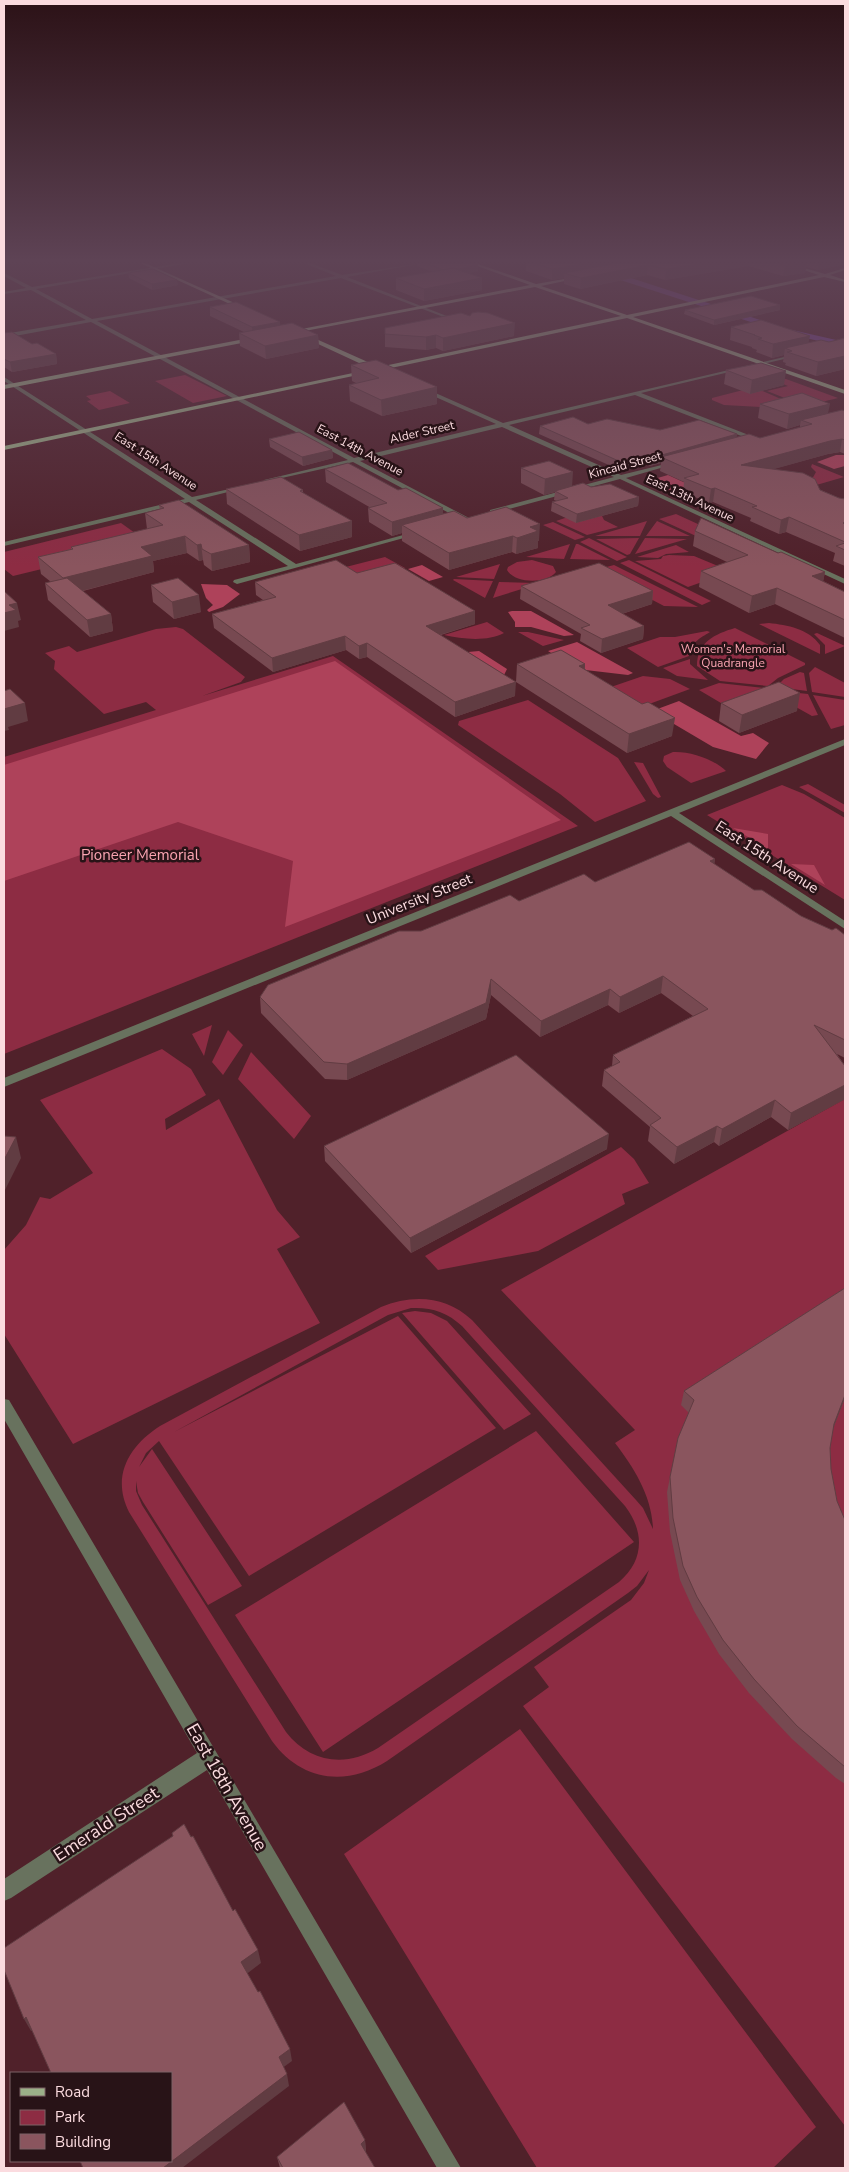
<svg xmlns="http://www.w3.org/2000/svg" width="849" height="2172" viewBox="0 0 849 2172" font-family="'Nunito Sans',sans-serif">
<rect width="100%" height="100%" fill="#50212a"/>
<!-- green -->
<path fill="#8d2c43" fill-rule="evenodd" d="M185 375 227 396 193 403 155 381Z
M786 379 838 398C803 407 800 404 767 391L788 386 778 382V380Z
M747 389 760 390 781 399 761 407 724 405 712 400V398Z
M110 391 130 403 99 410 87 401 91 400 86 396Z
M812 464 844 477 813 486 811 481 816 472 811 467Z
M676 514 711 530 696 536 659 519Z
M571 516H602L604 520 618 527 587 535 556 521Z
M647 521 640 536H595Z
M657 521 690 536H646Z
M553 522 585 537 575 540 543 525Z
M121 523 149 543 13 576 4 569V552Z
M589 538 627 557 617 561 580 542Z
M639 538 630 554 627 555 596 539Z
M645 538 685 539H687L635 554Z
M570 544 564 559 526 557Z
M576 544H578L610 560 570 559Z
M676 545 689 552 666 554 658 558 637 557Z
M669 555 694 556 718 566 705 581 688 587 635 561 661 559 663 556Z
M385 557 405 568 359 581 334 570Z
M532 560 553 566 556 572C547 584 515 584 507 570L508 567 517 562Z
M629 560 711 601 702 605 620 563Z
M500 564 494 579 456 577Z
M614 565 698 607 664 606 595 570Z
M453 580 454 579 493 581 485 598Z
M499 582 535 583 538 584 493 598Z
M487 622 504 633C487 642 462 639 444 635Z
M769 623C787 625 809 629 820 645V654L759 624Z
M176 627 183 629 245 677 241 682 202 696 333 656 578 826 4 1054V757L156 710 146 702 104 714 56 671 54 669 55 661 45 653 69 646 77 652 156 629Z
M735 628 805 663V665L778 678 768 686 720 681 697 666C697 642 715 634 735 628Z
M707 631 710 632C700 638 689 644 689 656L658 667 627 648 660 637H675Z
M518 632H528L564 640 543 646Z
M817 633 845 646 825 654V645L814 634Z
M690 659V664L708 680 677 676 663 668Z
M815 667 845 683V697L812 692 809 673Z
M800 672 804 673 807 691 776 687 784 679Z
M643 676 670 679 690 689 641 707 608 688Z
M719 683 772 689 726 706 699 690Z
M780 691 808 694 818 715 812 716 778 697Z
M813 695 845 700V725L831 729Z
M528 700 618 758 646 801 595 822 560 794 458 725 459 721Z
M673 752C689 751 714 759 726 771L691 783 667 767 663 761 664 756Z
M634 762 643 763 661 797 658 798 653 794Z
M808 784 845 805V813L799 787Z
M782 785 804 794 845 818V900L707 815Z
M212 1025 204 1056 192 1034Z
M228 1030 243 1045 223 1075 212 1062Z
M162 1049 191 1069 206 1095 165 1119 166 1130 219 1099 277 1210 300 1237 277 1249 320 1323 73 1444 4 1334V1250L26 1225 40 1197 50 1199 93 1173 40 1100Z
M251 1052 311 1116 294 1139 238 1079Z
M845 1099V2126L523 1706 549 1687 534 1667 631 1600 644 1583 649 1570 637 1586 628 1593 387 1761C346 1787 301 1781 272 1741L129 1512C111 1476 129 1446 160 1426L381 1307C413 1294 446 1296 472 1320L636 1500 643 1508 653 1529C652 1496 634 1468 615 1443L635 1430 501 1290ZM411 1308C431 1307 447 1312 462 1326L625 1506C645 1532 644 1561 619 1582L378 1748C345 1768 309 1762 286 1732L142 1505 136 1491V1481L138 1493 143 1502 208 1605 242 1586 152 1449 139 1467 146 1453 159 1441 249 1576 496 1428 398 1316 174 1432 388 1315Z
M621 1147 634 1159 649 1183 622 1194 625 1204 538 1251 438 1270 425 1256Z
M415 1311 431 1313 447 1321 531 1414 504 1430 402 1313Z
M536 1431 634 1542 323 1752 235 1615Z
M520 1729 816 2127 773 2168H537L344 1854Z"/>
<!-- forest -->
<path fill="#ae425a" d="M836 455H845V466L834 469 817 462Z
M668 475 692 486 671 492 647 481Z
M422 565 443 577 429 581 408 569Z
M201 584 227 585 240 594 223 607 209 612 207 610 213 605 206 598Z
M512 611H531L574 635 564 636 531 627H515V622L508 612Z
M577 642 633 673 628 675 577 669 548 651Z
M479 651 507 669 504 675 468 652Z
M335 661 561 820 285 927 293 861 178 822 4 881V765Z
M679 701 741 736 753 733 769 743 756 759 713 747 652 711Z
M733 828 768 834V849Z
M791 864 814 865 825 885Z"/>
<!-- water -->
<path fill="#77439a" d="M611 277H628L788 329 845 342 827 343 785 333Z"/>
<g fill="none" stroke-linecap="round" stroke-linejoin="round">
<!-- minor -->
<path fill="#68725e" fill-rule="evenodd" d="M180 263H190L36 289 92 319 336 276 304 263H310L342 275 423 263 347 277 462 322V324L341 278 97 321 354 458 496 424 420 390 422 387 503 423 801 353V355L641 393 759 439 760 440 757 442 635 395 509 425 621 475 678 461V463L626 478 845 579V584L620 479 490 514V510L614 477 502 427 360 461 469 518V522H466L353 462 264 482V480L348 460 91 322 4 338V334L86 320 31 290 4 294V292L26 288 4 276V273L32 287Z
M4 377 192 497 244 486V488L196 500 296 564 418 531 422 533 237 584 233 582 234 580 288 566 189 502 4 546V542L185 499 4 381Z
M845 739V745L679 813 845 921V929L671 816 4 1087V1078Z
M4 1399 9 1400 461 2168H437L207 1770 11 1898 4 1901V1879L197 1753 4 1419Z"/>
<!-- major -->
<path fill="#9bb088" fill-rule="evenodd" d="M140 263H145L248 309 243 310Z
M469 263H475L536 284 581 276 579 278 541 286 627 315 819 275 781 263H787L825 274 845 268V270L830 275 845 280V282L824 277 633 317 845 390V394L627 318 4 450V446L372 369 303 337 305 334 379 367 621 316 535 287 289 334 286 332 530 285Z
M255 337 257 340 4 389V385Z"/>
</g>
<!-- wall -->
<path fill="#774951" d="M417 263H471L478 265V271L469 273 482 290 424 301 396 290V278L433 272 417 266Z
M526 263H845V264L818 270 806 267 805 273 783 276 748 266 665 280 647 275 580 289 564 284V278L552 280 526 271Z
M128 273 178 285 152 290 129 278Z
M210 307 280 322V326L318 335 319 348 266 359 240 346 239 333 244 332 210 316Z
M685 310H780L714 325 684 314Z
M731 327 808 343 829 342 845 338V369L816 376 785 365 786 363 783 362 784 355 772 358 756 352 757 350 752 348V347L730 340Z
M385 328 514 336 443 351 436 348 426 350 385 347Z
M4 333 56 354 57 364 12 372 4 367Z
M351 365 437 387V404L382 416 350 401 349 385 356 383 352 381Z
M726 370 784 385 750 394 724 384Z
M760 404 828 413 845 411V454L840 452 828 454 773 469 839 498 845 499V566L833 561 835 553 786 532 779 534 750 521 751 518 713 502 709 503 683 492 684 482 660 471 661 463 650 466 645 464 620 470 539 434 540 426 588 424 660 430 737 434 736 438H760L800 428V425L787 429 758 418Z
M269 439 332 450 333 458 303 466 270 447Z
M521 468 572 486 591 487 639 497 638 506 576 523 551 511 552 502 557 501 554 500 555 492 544 495 521 483Z
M325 469 398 490 443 508V514L467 518 539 541H538V548L516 554 512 552 449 570 402 541V533L392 536 369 522 368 508H371L326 482Z
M226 489 303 490V493L352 521V537L300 551 227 504Z
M159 505 249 545 250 562 212 571 204 565 203 560 199 561 187 553 153 561 154 572 83 591 111 614 113 631 90 637 48 600 45 583 51 582 41 574 38 557 71 549V547L147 529 145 513 160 510Z
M695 531 778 553 825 572 823 581 845 592V638L775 604 749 613 699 587 701 571 727 562 693 546Z
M357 573 475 611V624L441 635 515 696 455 717 367 657 359 659 346 650 273 672 214 628 212 614 263 600 256 595 255 582Z
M151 585 201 612 174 619 153 602Z
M521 586 653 591 652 604 622 614 644 626 643 639 601 653 580 641 581 634 520 599Z
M517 664H585V669L672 736 627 753 516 682Z
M721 703 797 711 739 733 719 721Z
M715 859 714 864 754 890 801 916 832 930 845 935V1058L837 1054 845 1066V1099L788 1130 771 1117 719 1146 714 1142 674 1164 648 1141 650 1127 602 1086 604 1070 612 1066 613 1055 693 1016 661 993 619 1013 608 1005 540 1037 491 995 486 1019 347 1080 325 1079 261 1013 260 997 421 931 519 901 595 882Z
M324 1146 607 1149 411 1253 325 1161Z
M845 1288V1398L833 1429 830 1448 831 1469 837 1501 845 1520V1784L836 1778 792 1739 749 1693 719 1654 694 1611 680 1580 670 1532 667 1492 678 1438 689 1413 681 1405 684 1391Z
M365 2140 366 2153 375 2168H280L277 2157Z"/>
<!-- shaded-wall -->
<path fill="#613c42" d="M590 263H650L564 273V278L552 280V269Z
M705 263H749L748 266 665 280 666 269Z
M803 263H807L805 273 783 276 785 265Z
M819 263H845V264L818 270Z
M478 265V271L448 277V271Z
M648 265 647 275 580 289 581 278Z
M482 278V290L424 301V289Z
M177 280 178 285 152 290V284Z
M780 305V310L714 325V320Z
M280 322 281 331 253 336 252 327Z
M515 323 514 336 443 351V338Z
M318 335 319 348 266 359 265 346Z
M436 335V348L426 350V337Z
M810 336 807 349 792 351 785 348 784 355 772 358 773 344Z
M56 354 57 364 12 372 10 362Z
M845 356V369L816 376 818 362Z
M786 371 784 385 750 394 752 380Z
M437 387V404L382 416 381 400Z
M830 404 827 418 801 420 800 425 787 429 789 414Z
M737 434 736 443 661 457V463L650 466 651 458Z
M842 439 840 452 828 454 739 479 741 465 830 441Z
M332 450 333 458 303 466 302 457Z
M645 455V464L620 470 621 462Z
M573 472 572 487 544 495 545 479Z
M715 488 713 502 709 503 711 489Z
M639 497 638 506 576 523 577 514Z
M443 508V522L402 525V533L392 536V522Z
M789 517 786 532 779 534 781 520Z
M352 521V537L300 551 299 535Z
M540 524 539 541H538V548L516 554 517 538 530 527Z
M185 536 187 553 153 561 154 572 66 595 63 578 141 547Z
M513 536 512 552 449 570V553Z
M201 544 203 560 199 561 197 545Z
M249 545 250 562 212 571 211 554Z
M825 572 822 588 812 576Z
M777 588 775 604 749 613 752 596Z
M653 591 652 604 606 619 608 605Z
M199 595 201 612 174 619 172 602Z
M17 603 21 620 18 621 19 627 4 631V613L9 605Z
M475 611V624L426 639V626Z
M111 614 113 631 90 637 87 620Z
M644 626 643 639 601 653 602 639Z
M345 636 346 650 273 672 272 658Z
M367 643V657L359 659V646Z
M585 664 584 682 579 666Z
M516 682 515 696 455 717V702Z
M800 693 797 711 739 733 742 715Z
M25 703 28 721 8 727 9 730 4 731V709Z
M675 718 672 736 627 753 629 734Z
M715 859 713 875 710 861Z
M663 976 661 993 619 1013 620 997Z
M491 979V995L486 1019 347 1080V1064Z
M610 989 608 1005 540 1037 541 1021Z
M845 1085V1099L788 1130 791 1113Z
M775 1100 771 1117 719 1146 722 1129Z
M717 1126 714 1142 674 1164 677 1147Z
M609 1134 607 1149 411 1253 410 1238Z
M16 1137 21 1158 4 1192V1160Z
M845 1395V1398L829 1439 834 1424Z
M258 1950 261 1963 244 1976 241 1962Z
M26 2017 33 2030 31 2031 24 2019Z
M290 2049 292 2061 281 2069 279 2057Z
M287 2074 289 2086 182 2168H163Z
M365 2140 366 2153 362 2156 361 2144Z"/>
<!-- building -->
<path fill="#8a555e" stroke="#613c42" d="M425 263H471L478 265 458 269 453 268 444 270Z
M533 263H590L552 269Z
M617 263H705L666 269 648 265 581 278 564 273Z
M776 263H803L785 265Z
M453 268 482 278 424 289 396 278Z
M153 269 177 280 152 284 128 273Z
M751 296 780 305 714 320 685 310Z
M236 302 280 322 252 327 210 307Z
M478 312 488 313 515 323 443 338 436 335 426 337 385 334V328L461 313 470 316 472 313Z
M761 320 810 336 773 344 758 339 762 338 754 335H755L731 327Z
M292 323 318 335 265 346 239 333Z
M12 332 32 344 37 343 56 354 10 362 4 359V333Z
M845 338V356L818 362 787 352 792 351 785 348 821 340 829 342Z
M376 360 437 387 381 400 349 385 379 378 351 365Z
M761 363 786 371 752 380 726 370Z
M802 393 830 404 789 414 760 404Z
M842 410 845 411V440L842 439 830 441 741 465 803 473 815 479 820 490 839 498 845 499V522L843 523 845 524V542L789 517 781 520 752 507 757 506 715 488 711 489 684 478 699 474 661 457 749 434 760 438 812 424 801 420Z
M573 417 588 424 607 419 660 430 699 420 737 434 651 458 645 455 621 462 540 426Z
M299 432 332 450 302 457 269 439Z
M549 461 573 472 545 479 521 468Z
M348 463 398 490 406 488 443 508 392 522 368 508 387 503 325 469Z
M281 477 303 490 300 491 352 521 299 535 226 489Z
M583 483 591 487 610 484 639 497 577 514 552 502 568 498 555 491Z
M179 500 249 545 211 554 202 549 201 544 197 545 185 536 141 547 152 556 63 578 38 557 73 549 71 547 163 525 145 513 164 508 159 505Z
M506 507 540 524 530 527 538 531 517 538 513 536 449 553 402 525 454 511 467 518Z
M701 518 778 553 781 552 825 572 812 576 845 592V620L777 588 752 596 701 571 748 555 695 531Z
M845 543V550L836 546Z
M336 560 357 573 395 563 475 611 426 626 516 682 455 702 367 643 359 646 345 636 272 658 212 614 276 597 255 582Z
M599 563 653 591 608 605 644 626 602 639 581 628 590 625 521 586Z
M67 578 111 614 87 620 45 583Z
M178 578 199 595 172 602 151 585Z
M4 591 17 603 9 605 16 610 4 613Z
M561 650 585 664 579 666 642 704 648 702 675 718 629 734 517 664Z
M779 682 800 693 742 715 721 703Z
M10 689 25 703 4 709V691Z
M689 842 715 859 710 861 754 890H762L801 916 832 930 836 928 845 935V1040L814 1025 845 1066V1085L791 1113 775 1100 722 1129 717 1126 677 1147 650 1125 661 1118 604 1070 620 1062 613 1055 708 1009 663 976 620 997 610 989 541 1021 491 979 486 1003 347 1064 324 1062 260 997 268 985 399 931H421L510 895 519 901 584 874 595 882Z
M516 1055 609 1134 410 1238 324 1146Z
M4 1136 16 1137 4 1160Z
M845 1288V1395L834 1424 830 1448 831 1469 837 1501 845 1520V1767L797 1726 754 1679 723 1640 697 1597 683 1566 673 1518 670 1477 678 1438 694 1400 684 1391Z
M184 1824 191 1837 193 1836 233 1911 235 1909 258 1950 241 1962 258 1992 260 1991 290 2049 279 2057 287 2074 163 2168H83L80 2161H171V2073H51L26 2017 24 2019 4 1970V1948L173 1836 172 1833Z
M344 2102 365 2140 361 2144 375 2168H283L277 2157Z"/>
<!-- sky -->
<linearGradient id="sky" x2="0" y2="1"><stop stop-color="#2c1217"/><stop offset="0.46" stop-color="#5e4355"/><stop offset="1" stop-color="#5e4355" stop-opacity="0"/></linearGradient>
<rect width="849" height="567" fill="url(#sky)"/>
<g text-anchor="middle" stroke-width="5" stroke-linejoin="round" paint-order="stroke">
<!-- far-street labels -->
<g font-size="12" fill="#fbdbdf" stroke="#281317">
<text transform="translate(422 432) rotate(-13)" y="4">Alder Street</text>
<text transform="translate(360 450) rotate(28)" y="4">East 14th Avenue</text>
<text transform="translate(156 461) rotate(33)" y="4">East 15th Avenue</text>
<text transform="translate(625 465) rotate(-15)" y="4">Kincaid Street</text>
<text transform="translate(690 498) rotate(25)" y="4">East 13th Avenue</text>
</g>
<!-- far-park labels -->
<g font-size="12" fill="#faa4b1" stroke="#281317">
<text x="733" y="653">Women's Memorial<tspan x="733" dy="14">Quadrangle</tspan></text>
</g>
<!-- park labels -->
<g font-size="15" fill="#faa4b1" stroke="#281317">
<text x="140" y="860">Pioneer Memorial</text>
</g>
<!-- street labels -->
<g font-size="15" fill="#fbdbdf" stroke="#281317">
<text transform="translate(767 857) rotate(33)" y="5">East 15th Avenue</text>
<text transform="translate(419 899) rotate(-22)" y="5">University Street</text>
</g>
<!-- near-street labels -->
<g font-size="18" fill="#fbdbdf" stroke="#281317">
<text transform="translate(227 1787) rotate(60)" y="6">East 18th Avenue</text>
<text transform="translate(106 1824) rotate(-33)" y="6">Emerald Street</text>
</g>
</g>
<!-- border -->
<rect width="849" height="2172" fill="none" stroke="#fbdbdf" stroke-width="10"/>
<!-- legend -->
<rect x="10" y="2072" width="162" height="90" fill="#281317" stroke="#7c6367"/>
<rect x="20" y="2088" width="25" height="8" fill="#9bb088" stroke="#7c6367"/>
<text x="55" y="2097" font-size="15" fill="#fbdbdf">Road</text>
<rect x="20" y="2110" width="25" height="15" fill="#8d2c43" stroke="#7c6367"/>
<text x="55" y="2122" font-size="15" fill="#fbdbdf">Park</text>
<rect x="20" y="2134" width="25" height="15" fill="#8a555e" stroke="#7c6367"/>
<text x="55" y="2147" font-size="15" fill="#fbdbdf">Building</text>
</svg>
